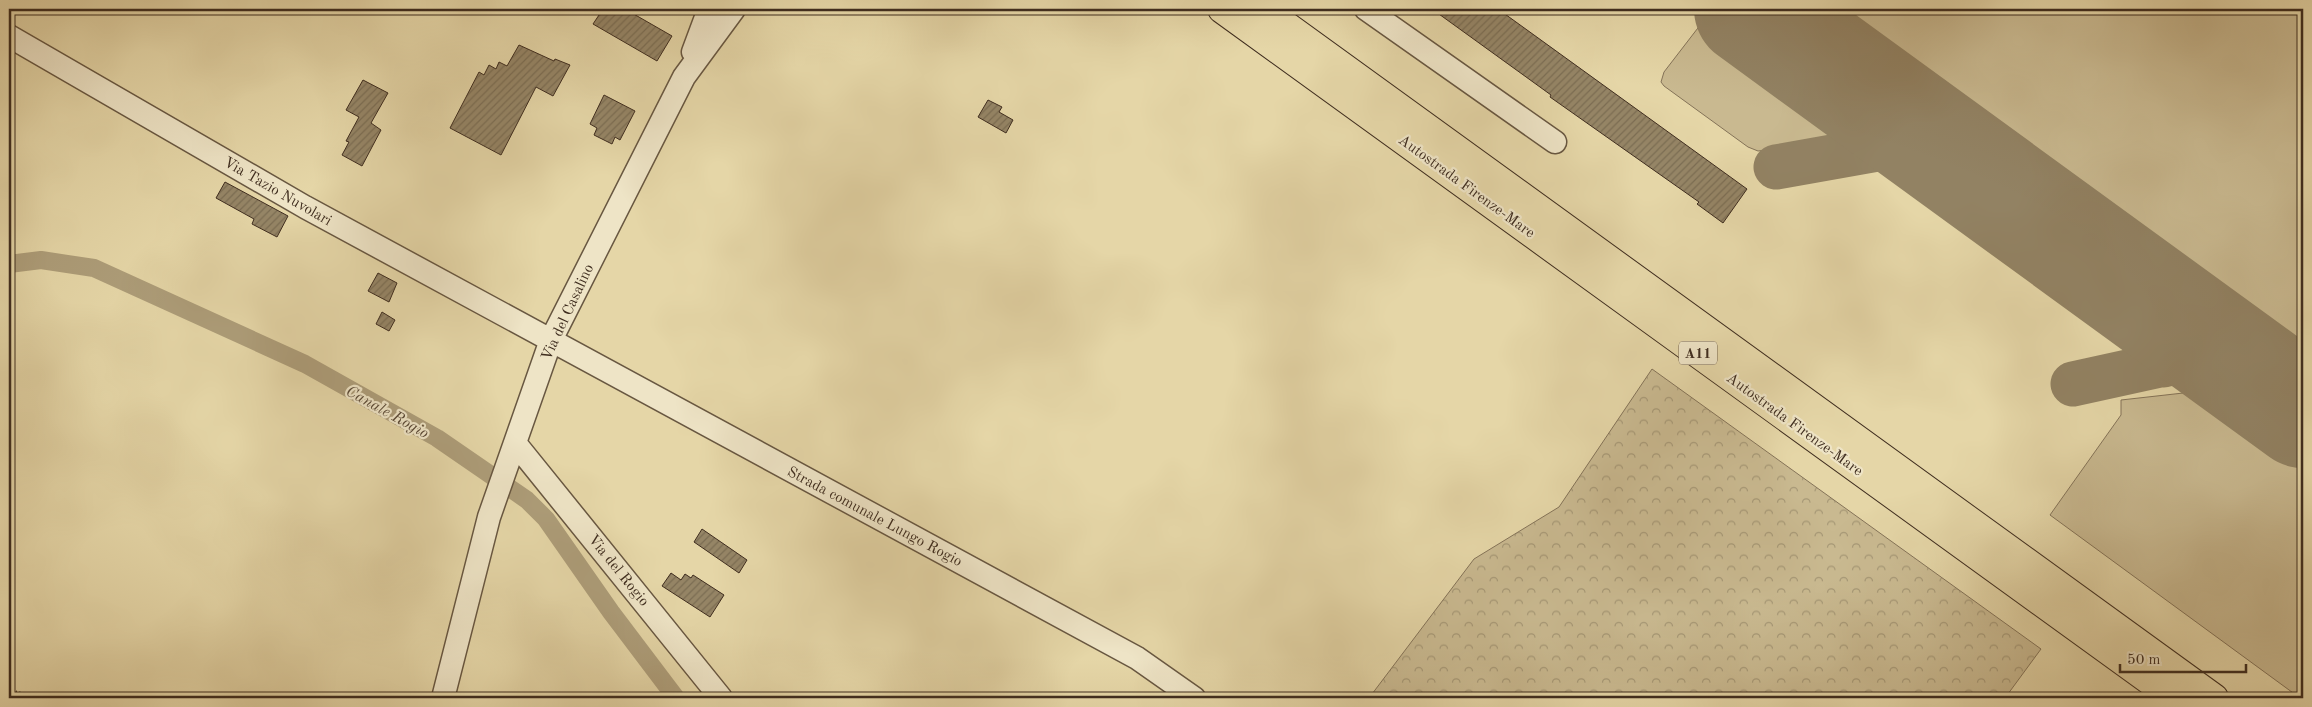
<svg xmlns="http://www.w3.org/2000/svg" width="2312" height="707" viewBox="0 0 2312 707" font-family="'Old Standard TT',serif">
<defs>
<pattern id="forest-crowns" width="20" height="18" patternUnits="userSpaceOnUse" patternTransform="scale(1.25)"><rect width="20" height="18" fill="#c9b990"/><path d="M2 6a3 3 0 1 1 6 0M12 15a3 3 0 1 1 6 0" fill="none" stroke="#a59775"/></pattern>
<pattern id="building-hatch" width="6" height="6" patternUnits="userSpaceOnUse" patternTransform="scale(1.25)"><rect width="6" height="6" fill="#958566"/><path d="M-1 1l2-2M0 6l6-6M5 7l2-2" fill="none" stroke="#7b6d53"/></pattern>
</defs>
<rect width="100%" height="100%" fill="#e5d6a7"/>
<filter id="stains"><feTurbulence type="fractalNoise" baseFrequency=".004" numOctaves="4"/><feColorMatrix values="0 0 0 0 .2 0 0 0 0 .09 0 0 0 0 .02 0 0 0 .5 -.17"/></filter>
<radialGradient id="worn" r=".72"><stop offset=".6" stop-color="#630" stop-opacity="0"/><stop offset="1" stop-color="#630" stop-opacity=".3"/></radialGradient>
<!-- green -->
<path fill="#c9b990" stroke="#847358" d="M1803 9H2303V371Z
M1711 11 1863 120 1869 129V134L1864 138 1854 140 1758 151 1748 147 1664 86 1661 82 1664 72Z
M2210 390 2303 457V698H2300L2050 515 2121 415V400Z"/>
<!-- forest -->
<path fill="url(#forest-crowns)" stroke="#847358" d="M1652 369 2041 649 2005 698H1369L1474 559 1559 507Z"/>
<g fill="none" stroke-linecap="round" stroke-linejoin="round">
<!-- canal -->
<path stroke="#ad9d79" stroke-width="18" d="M9 264 41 260 94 268 305 364 437 438 527 500 546 519 611 612 676 698"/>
<!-- taxiway -->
<path stroke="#928263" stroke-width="45" d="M1868 150C1887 131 1884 120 1873 97
M1776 167 1911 143 1945 150
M2164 365C2183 347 2187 343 2176 318
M2073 384 2187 359 2205 357 2238 363"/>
<!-- runway -->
<path stroke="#928263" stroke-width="114" d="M1751 9 2303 411"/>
</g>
<!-- building -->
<path fill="url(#building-hatch)" stroke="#3f2d1f" d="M603 9H625L672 36 657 61 593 24Z
M1432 9H1498L1747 189 1723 223 1697 204 1699 202 1550 97 1551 95Z
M519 45 554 61 555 59 570 65 553 96 536 87 501 155 450 128 479 72 484 75 489 65 496 69 499 62 507 66Z
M363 80 388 93 371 123 381 130 362 166 342 155 349 142 346 141 359 117 346 110Z
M604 95 635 111 620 140 615 137 612 144 594 135 597 128 590 124Z
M988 100 1002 107 999 112 1013 120 1006 133 978 117Z
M225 182 288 216 277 237 252 224 254 219 216 198Z
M378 273 397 283 389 302 368 291Z
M382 312 395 320 389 331 376 324Z
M702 529 747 560 739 573 694 542Z
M671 573 681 580 685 574 691 578 693 575 724 595 710 617 662 586Z"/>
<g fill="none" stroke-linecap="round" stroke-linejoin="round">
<defs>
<path id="minor" d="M1366 9 1555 142
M9 36 305 207 1137 658 1194 698
M693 52 709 9
M515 443 721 698
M443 698 489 517 551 340 684 77 734 9"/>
<path id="highway" d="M1222 9 2174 698
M1263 9 2214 698"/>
</defs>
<!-- minor casing -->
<use href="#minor" stroke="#685741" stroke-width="25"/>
<!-- highway casing -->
<use href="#highway" stroke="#3f2d1f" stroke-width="30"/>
<!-- path -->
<path stroke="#3f2d1f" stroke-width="3" stroke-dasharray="1 2.5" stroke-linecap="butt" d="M9 690 38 698"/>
<!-- minor -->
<use href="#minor" stroke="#eee4c6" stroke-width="22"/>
<!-- highway -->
<use href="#highway" stroke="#e5d6a7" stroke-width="28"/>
</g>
<g text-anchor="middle" stroke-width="4.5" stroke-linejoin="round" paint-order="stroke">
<!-- shield labels -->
<rect fill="#eee4c6" stroke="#746451" stroke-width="1" x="1679" y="341.5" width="38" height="23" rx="4"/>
<g font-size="14" font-weight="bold" fill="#3f2d1f">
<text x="1698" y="358">A11</text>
</g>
<!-- street labels -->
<g font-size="15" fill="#3f2d1f" stroke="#eee4c6">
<text transform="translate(1467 186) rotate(36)" y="5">Autostrada Firenze-Mare</text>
<text transform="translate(278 191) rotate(30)" y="5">Via Tazio Nuvolari</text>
<text transform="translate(567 312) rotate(-65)" y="5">Via del Casalino</text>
<text transform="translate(1795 424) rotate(36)" y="5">Autostrada Firenze-Mare</text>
<text transform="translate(875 516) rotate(28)" y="5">Strada comunale Lungo Rogio</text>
<text transform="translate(619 570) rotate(51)" y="5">Via del Rogio</text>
</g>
<!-- water labels -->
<g font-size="16" font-style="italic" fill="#5a4936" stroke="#eee4c6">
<text transform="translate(388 411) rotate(29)" y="6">Canale Rogio</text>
</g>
</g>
<!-- margin -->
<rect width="2312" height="707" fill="none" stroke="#e5d6a7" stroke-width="30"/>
<rect x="10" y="10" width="2292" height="687" fill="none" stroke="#3f2d1f" stroke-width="2.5"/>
<rect x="15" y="15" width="2282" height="677" fill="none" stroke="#3f2d1f"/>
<!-- scale -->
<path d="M2120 664v8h126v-8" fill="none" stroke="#3f2d1f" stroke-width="2.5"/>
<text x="2127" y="664" font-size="15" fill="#3f2d1f" stroke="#eee4c6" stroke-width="4" paint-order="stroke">50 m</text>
<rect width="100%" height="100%" filter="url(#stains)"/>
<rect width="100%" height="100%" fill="url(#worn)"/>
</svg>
